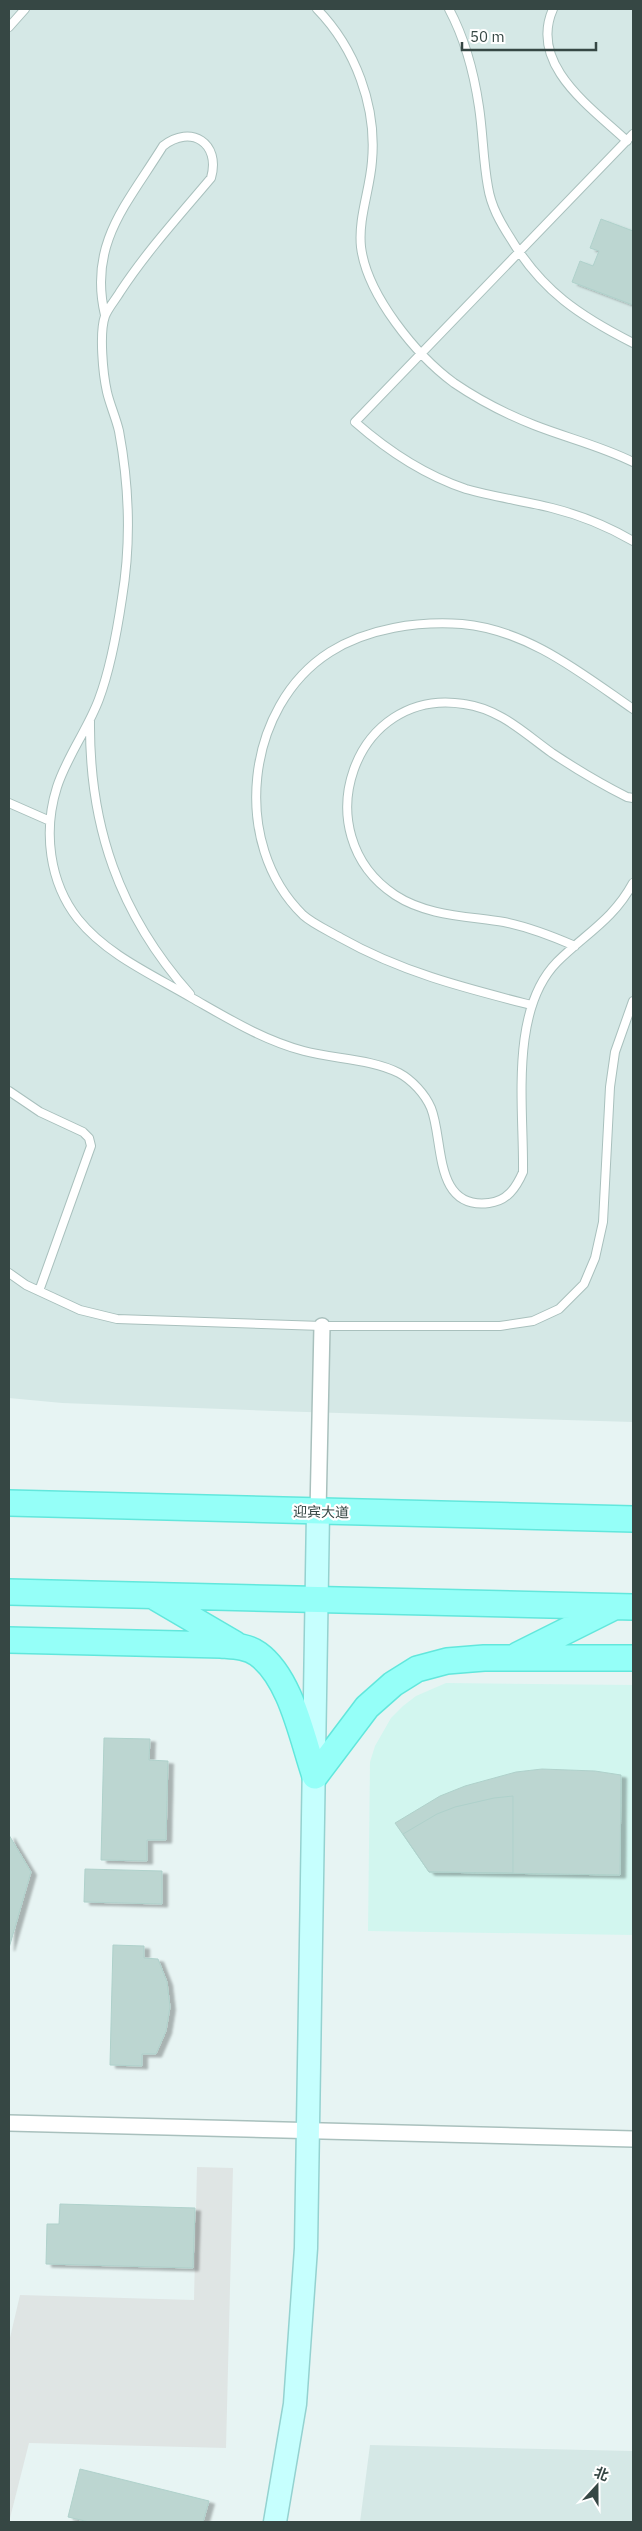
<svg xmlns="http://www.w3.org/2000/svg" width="642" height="2531" viewBox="0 0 642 2531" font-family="'IBM Plex Sans','Noto Sans SC',sans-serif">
<defs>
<filter id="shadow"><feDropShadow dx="5.5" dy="3" stdDeviation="1" flood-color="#0004"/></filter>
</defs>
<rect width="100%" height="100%" fill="#e7f4f3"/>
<!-- residential -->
<path fill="#d5e8e6" d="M9 9H633V1422L274 1411 62 1403 9 1398Z
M370 2445 633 2451V2522H360Z"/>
<!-- commercial -->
<path fill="#d2f6ef" d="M446 1683 633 1685V1935L368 1931 370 1762 375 1746 391 1718 403 1706 416 1696Z"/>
<!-- parking -->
<path fill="#dfe5e4" d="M197 2167 233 2168 226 2448 29 2443 9 2522V2342L20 2295 194 2300Z"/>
<!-- building -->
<path fill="#bcd6d1" stroke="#afd1cb" filter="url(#shadow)" d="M601 219 633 231V305L572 282 580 261 593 266 599 251 590 248Z
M104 1738 150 1739 149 1760 168 1761 166 1840H147V1861L101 1860Z
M542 1769 595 1771 621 1775 620 1875 429 1872 395 1823 440 1796 465 1786 516 1772Z
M513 1796V1873L429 1872 403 1834 437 1814 455 1807 494 1798Z
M9 1835 31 1872 9 1948Z
M85 1869 162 1871V1904L84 1902Z
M113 1945 144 1946V1958L158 1959 167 1982 170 2007 166 2031 156 2054H142V2066L110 2065Z
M60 2204 195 2208 193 2268 46 2264 47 2224H59Z
M80 2469 209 2501 203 2522H89L68 2517Z"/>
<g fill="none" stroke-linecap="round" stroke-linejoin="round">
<defs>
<path id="lane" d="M317 9C355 48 377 106 372 161 370 190 358 218 361 247 367 295 416 355 454 383 479 400 506 414 534 425 567 438 601 446 633 462
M449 9C465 39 474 73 479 107 483 133 483 160 488 187 491 206 500 222 511 239 542 291 580 316 633 343
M553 9C528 65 592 108 627 141
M9 27 25 9
M633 134 355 422C388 451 424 475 466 489 494 497 524 501 552 508 580 515 609 527 633 541
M105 315C88 244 127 204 163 146 191 124 221 143 211 178 179 216 147 251 120 292 116 299 108 308 105 316 99 333 103 374 107 392 110 405 116 418 119 431 129 485 131 544 122 598 117 632 111 667 99 699 88 729 67 756 57 787 43 831 49 882 78 919 107 955 153 975 192 998 229 1019 263 1040 304 1051 334 1059 372 1059 399 1073 412 1080 425 1094 431 1108 444 1140 433 1210 489 1203 507 1201 516 1188 523 1172 524 1108 509 1011 557 962 585 934 613 920 633 883
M90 721C89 826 119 914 190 994
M9 803 50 821
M575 946C552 936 529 927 504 922 467 916 427 916 395 895 303 834 354 686 464 704 500 709 524 733 552 753 576 769 601 784 627 797L633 798
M531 1005C465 988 401 972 341 938 329 931 313 924 303 915 230 844 245 706 330 652 368 628 418 621 462 624 528 630 581 673 633 709
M9 1091 40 1112 83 1132 89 1138 91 1146 39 1291
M9 1273 26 1285 80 1310 117 1319 322 1326H500L533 1321 559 1309 584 1284 595 1258 603 1222 610 1087 615 1052 633 1001"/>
<path id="street" d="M318 1512 322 1326
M9 2123 633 2139"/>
<path id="secondary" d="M275 2522 295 2404 306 2248 318 1512"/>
<path id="primary" d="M9 1503 633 1519
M9 1592 633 1607
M153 1596 235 1644
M9 1640 221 1645C233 1646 247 1646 258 1654 291 1678 302 1738 315 1776
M518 1655 612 1608
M315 1776 367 1707 393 1684 417 1669 447 1661 484 1658H633"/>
</defs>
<!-- lane casing -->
<use href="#lane" stroke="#a9c0bd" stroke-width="10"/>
<!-- street casing -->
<use href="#street" stroke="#a9c0bd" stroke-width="18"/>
<!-- secondary casing -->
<use href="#secondary" stroke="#94d2d0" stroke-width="25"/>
<!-- primary casing -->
<use href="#primary" stroke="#62e7dc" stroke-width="28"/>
<!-- lane -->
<use href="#lane" stroke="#fff" stroke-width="8"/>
<!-- street -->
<use href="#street" stroke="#fff" stroke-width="15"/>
<!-- secondary -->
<use href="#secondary" stroke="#c6fffe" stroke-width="22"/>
<!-- primary -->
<use href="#primary" stroke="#95fff8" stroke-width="25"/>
</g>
<g text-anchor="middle" stroke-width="4.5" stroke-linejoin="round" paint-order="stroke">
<!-- street labels -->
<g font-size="14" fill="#364744" stroke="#fff">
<text transform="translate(321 1512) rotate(1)" y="5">迎宾大道</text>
</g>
</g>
<!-- border -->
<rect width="642" height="2531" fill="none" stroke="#364744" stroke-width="20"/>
<!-- north arrow -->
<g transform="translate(597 2486) rotate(21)" stroke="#ffffff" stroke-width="4" paint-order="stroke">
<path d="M0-4L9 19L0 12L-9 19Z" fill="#364744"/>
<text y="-8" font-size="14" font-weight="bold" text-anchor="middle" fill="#364744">北</text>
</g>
<!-- scale -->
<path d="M462 42v8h134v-8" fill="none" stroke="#364744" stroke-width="2.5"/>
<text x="470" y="42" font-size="15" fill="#364744" stroke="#ffffff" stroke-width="4" paint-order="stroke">50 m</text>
</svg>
